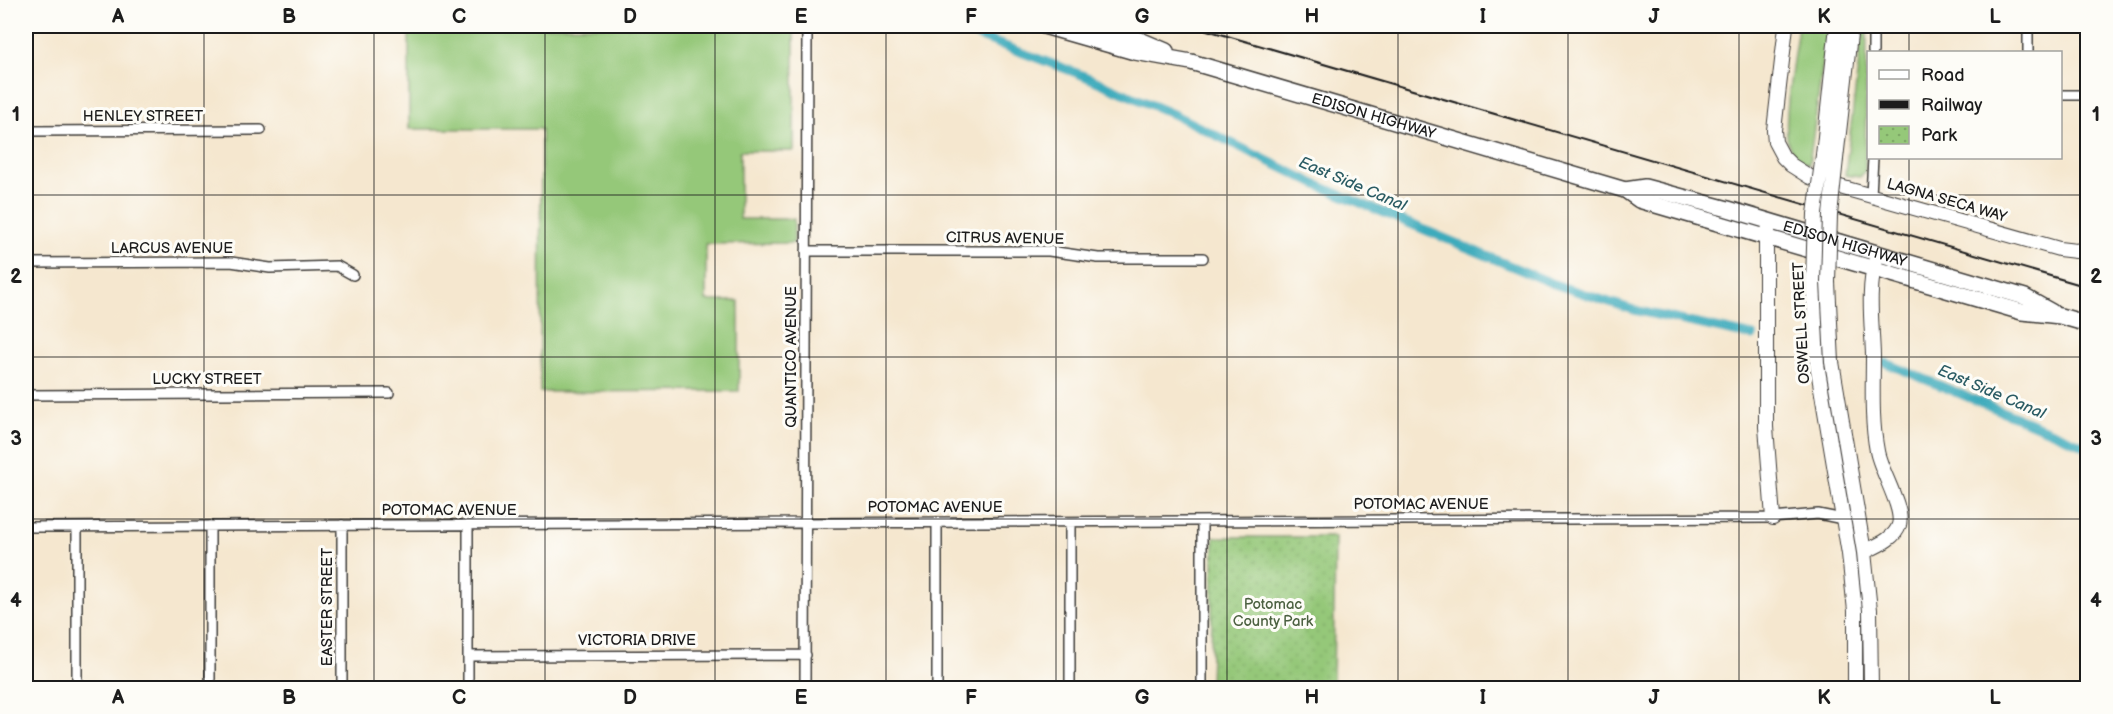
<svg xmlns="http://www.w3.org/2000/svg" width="2113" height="714" viewBox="0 0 2113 714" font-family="'Balsamiq Sans',sans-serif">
<defs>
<pattern id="park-dots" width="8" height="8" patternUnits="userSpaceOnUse" patternTransform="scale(1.5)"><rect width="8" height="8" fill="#95c879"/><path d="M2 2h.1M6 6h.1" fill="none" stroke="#80ab68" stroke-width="1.8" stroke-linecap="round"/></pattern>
</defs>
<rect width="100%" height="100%" fill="#fdfcf7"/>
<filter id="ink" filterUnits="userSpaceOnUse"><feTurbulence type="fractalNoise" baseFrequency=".0167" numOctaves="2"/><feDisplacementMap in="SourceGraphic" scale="12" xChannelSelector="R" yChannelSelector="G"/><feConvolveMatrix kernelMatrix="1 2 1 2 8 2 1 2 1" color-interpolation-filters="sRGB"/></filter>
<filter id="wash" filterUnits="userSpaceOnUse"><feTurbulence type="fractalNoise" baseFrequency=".008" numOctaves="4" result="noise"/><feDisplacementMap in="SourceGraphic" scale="24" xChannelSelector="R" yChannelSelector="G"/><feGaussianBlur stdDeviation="1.35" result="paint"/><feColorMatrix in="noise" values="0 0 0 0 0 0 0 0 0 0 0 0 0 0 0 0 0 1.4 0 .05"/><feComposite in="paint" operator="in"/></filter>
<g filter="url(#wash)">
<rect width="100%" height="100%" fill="#f5e7cf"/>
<!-- grass -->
<path fill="#95c879" stroke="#58724a" stroke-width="1.5" d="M409 26H794V151H740V219H794V243L706 244V301H739V391L540 392 541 129H409Z
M1798 26H1828L1809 165C1801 160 1793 155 1789 146 1781 126 1795 51 1798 26Z
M1863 26H1881V28L1867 29 1865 171 1860 177 1845 175Z"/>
<!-- park -->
<path fill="url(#park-dots)" stroke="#58724a" stroke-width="1.5" d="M1214 537H1335L1333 688H1210Z"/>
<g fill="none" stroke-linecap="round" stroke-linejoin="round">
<!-- canal -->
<path stroke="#3eabbc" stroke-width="9" d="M951 26 1082 75 1175 115 1315 184 1554 284 1634 310 1753 336
M1886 363 2088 447"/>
</g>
</g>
<g filter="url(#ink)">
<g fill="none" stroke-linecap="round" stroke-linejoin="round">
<defs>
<path id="street" d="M1873 52V34
M2028 52V26
M2060 95H2088
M26 131 261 130
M1871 195 1873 158
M806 251H1049L1098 258H1203
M26 263 231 262 270 268 337 266 353 275
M26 395 389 393
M26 527 1773 518 1818 514 1843 519
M468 656 806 655
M77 688V527
M210 688V526
M342 688V525
M468 688V525
M805 688 807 26
M937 688V522
M1070 688V522
M1202 688V521"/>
<path id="secondary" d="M1786 26 1774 130 1775 142 1783 157 1791 165 1810 177 1826 183 2059 249 2076 251 2088 248
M1823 155 1837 26
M1836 159 1851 26
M1769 227 1766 238V427L1773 518
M1813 282 1817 364 1849 554 1855 611V688
M1828 282 1832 362 1864 552 1870 610 1871 688
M1864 552C1876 546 1895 539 1899 525 1904 508 1880 470 1877 451 1871 420 1873 387 1873 355 1872 324 1867 289 1876 259"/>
<g id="primary">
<path id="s1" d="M1044 26 1135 52 1191 62 1625 190 1639 200 2022 312 2060 316 2088 324"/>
<path d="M1090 26 1140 40 1166 51"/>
<path id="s2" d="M1625 190 1645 187 1728 209 2025 297 2052 312"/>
</g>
</defs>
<!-- street casing -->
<use href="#street" stroke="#3d3a37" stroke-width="12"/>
<!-- secondary casing -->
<use href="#secondary" stroke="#3d3a37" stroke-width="16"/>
<!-- primary casing -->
<use href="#primary" stroke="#3d3a37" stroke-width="18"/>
<!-- street -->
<use href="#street" stroke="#fff" stroke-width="9"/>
<!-- secondary -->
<use href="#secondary" stroke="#fff" stroke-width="14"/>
<!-- primary -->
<use href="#primary" stroke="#fff" stroke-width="15"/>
<!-- rail -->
<path stroke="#1c1c1c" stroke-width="2" d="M1193 26 2088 287"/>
<defs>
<path id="secondary-bridge" d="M1813 282 1815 214 1823 155
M1828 282 1830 215 1836 159"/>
</defs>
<!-- secondary-bridge casing -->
<use href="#secondary-bridge" stroke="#3d3a37" stroke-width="16" stroke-linecap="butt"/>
<!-- secondary-bridge -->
<use href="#secondary-bridge" stroke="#fff" stroke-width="14"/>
</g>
</g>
<!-- grid -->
<path fill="none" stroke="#1c1c1c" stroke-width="1.5" stroke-opacity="0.55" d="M204 26V688M374 26V688M545 26V688M715 26V688M886 26V688M1056 26V688M1227 26V688M1398 26V688M1568 26V688M1739 26V688M1909 26V52M1909 158V688M26 195H2088M26 357H2088M26 519H2088"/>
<g text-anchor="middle" stroke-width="6" stroke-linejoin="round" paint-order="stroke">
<!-- street labels -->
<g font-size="15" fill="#1c1c1c" stroke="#fdfcf7">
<text x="143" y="121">HENLEY STREET</text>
<text dy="5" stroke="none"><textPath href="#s1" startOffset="342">EDISON HIGHWAY</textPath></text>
<text transform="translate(1947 200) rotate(16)" y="5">LAGNA SECA WAY</text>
<text transform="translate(1005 238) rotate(1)" y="5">CITRUS AVENUE</text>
<text dy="5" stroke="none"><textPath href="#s2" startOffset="228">EDISON HIGHWAY</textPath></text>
<text x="172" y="253">LARCUS AVENUE</text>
<text transform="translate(1801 323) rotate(-93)" y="5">OSWELL STREET</text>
<text transform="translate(791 357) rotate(-90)" y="5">QUANTICO AVENUE</text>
<text x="207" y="384">LUCKY STREET</text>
<text x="1421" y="509">POTOMAC AVENUE</text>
<text x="935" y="512">POTOMAC AVENUE</text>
<text x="449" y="515">POTOMAC AVENUE</text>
<text transform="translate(327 607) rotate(-90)" y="5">EASTER STREET</text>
<text x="637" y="645">VICTORIA DRIVE</text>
</g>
<!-- park labels -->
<g font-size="15" fill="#4c6141" stroke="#fdfcf7">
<text x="1273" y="609">Potomac<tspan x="1273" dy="17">County Park</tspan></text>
</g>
<!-- water labels -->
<g font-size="16" font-style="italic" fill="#2b5c64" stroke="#fdfcf7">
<text transform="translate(1353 183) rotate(23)" y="6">East Side Canal</text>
<text transform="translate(1992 391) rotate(23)" y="6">East Side Canal</text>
</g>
</g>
<!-- margin -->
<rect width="2113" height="714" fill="none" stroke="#fdfcf7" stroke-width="66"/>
<!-- legend -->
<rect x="1867" y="51" width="195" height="108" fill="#fdfcf7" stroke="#a3a29f" stroke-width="1.5"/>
<rect x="1879" y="70" width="30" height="9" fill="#ffffff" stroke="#a3a29f" stroke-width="1.5"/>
<text x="1921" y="81" font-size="18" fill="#1c1c1c">Road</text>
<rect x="1879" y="100" width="30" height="9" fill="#1c1c1c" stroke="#a3a29f" stroke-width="1.5"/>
<text x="1921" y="111" font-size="18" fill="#1c1c1c">Railway</text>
<rect x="1879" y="126" width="30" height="18" fill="url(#park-dots)" stroke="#a3a29f" stroke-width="1.5"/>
<text x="1921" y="141" font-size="18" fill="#1c1c1c">Park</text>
<rect x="33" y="33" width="2047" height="648" fill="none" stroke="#1c1c1c" stroke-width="2"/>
<g font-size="20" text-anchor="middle" font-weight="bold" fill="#1c1c1c">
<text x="118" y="23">A</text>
<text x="289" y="23">B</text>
<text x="459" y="23">C</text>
<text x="630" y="23">D</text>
<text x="801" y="23">E</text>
<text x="971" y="23">F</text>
<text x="1142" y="23">G</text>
<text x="1312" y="23">H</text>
<text x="1483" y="23">I</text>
<text x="1654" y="23">J</text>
<text x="1824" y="23">K</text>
<text x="1995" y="23">L</text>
<text x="16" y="121">1</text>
<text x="2096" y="121">1</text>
<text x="16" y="283">2</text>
<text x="2096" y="283">2</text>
<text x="16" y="445">3</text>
<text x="2096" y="445">3</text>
<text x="16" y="607">4</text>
<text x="2096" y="607">4</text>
<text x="118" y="704">A</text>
<text x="289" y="704">B</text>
<text x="459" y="704">C</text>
<text x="630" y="704">D</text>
<text x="801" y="704">E</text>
<text x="971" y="704">F</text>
<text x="1142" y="704">G</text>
<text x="1312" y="704">H</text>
<text x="1483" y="704">I</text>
<text x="1654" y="704">J</text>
<text x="1824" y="704">K</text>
<text x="1995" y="704">L</text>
</g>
</svg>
